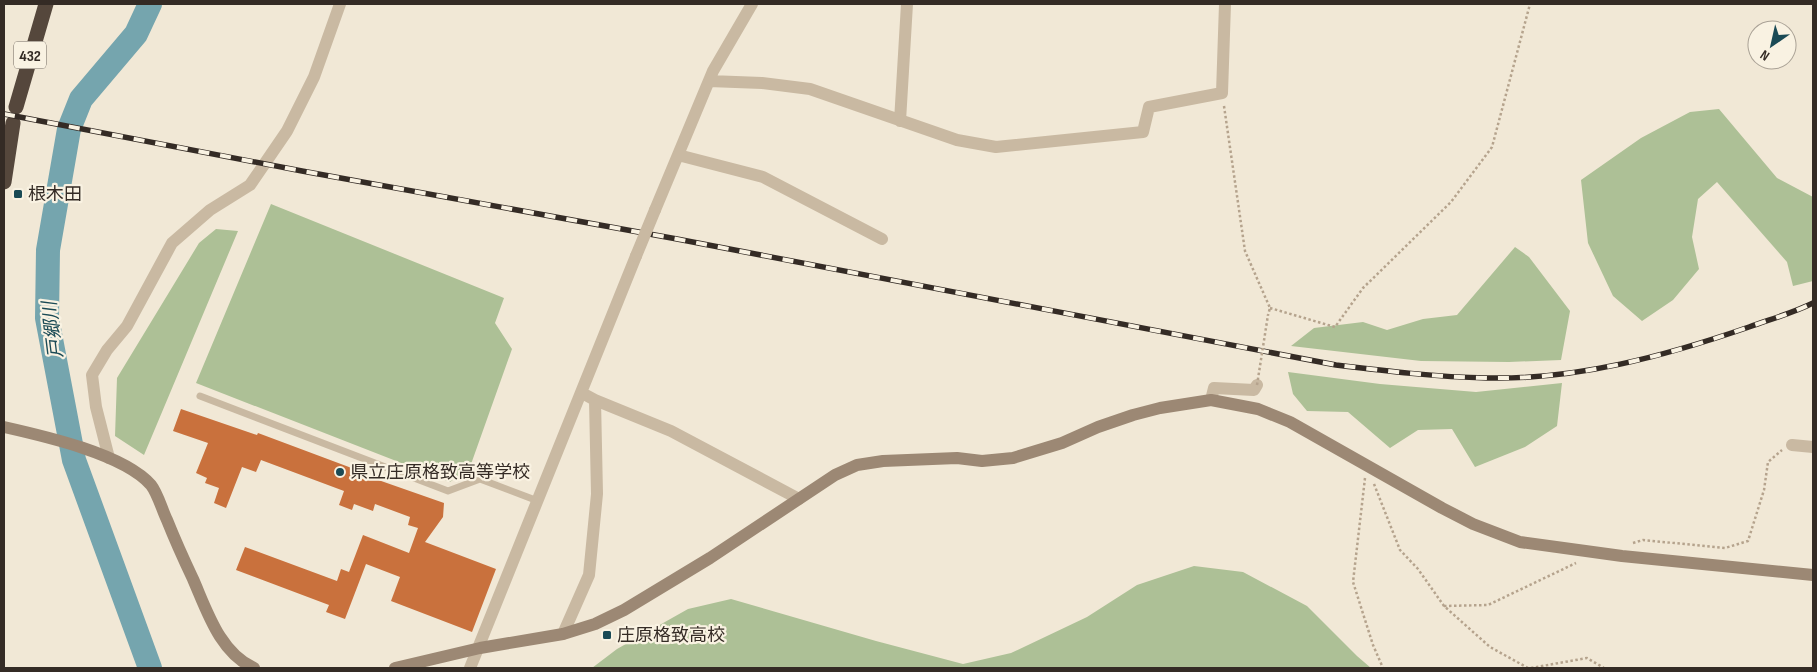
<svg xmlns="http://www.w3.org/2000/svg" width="1817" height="672" viewBox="0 0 1817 672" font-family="'Sofia Sans Condensed','Noto Sans JP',sans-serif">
<rect width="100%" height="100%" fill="#f1e8d6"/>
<!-- green -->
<path fill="#adc096" d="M1719 109 1777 178 1813 197V281L1793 286 1787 262 1717 182 1698 199 1692 237 1699 269 1673 300 1642 321 1613 296 1588 243 1581 180 1641 138 1690 112Z
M271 204 504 298 495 323 512 349 470 467 450 482 196 383Z
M216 229 238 231 144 455 115 436 117 378 199 243Z
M1515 247 1529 257 1570 311 1561 360 1509 362 1421 361 1291 346 1314 328 1363 322 1387 330 1423 319 1457 315Z
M1288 372 1380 384 1476 392 1562 383 1557 426 1525 447 1475 467 1452 429 1418 430 1390 448 1348 412 1307 411 1293 394Z
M1194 566 1243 572 1307 606 1357 656 1371 668H592L617 649 688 609 731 599 876 641 963 664 1011 653 1087 617 1137 585Z"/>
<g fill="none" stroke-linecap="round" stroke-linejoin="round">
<!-- river -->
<path stroke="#75a5ae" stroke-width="24" d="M150 4 136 34 81 99 69 129 48 250 47 318 74 460 150 668"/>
</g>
<!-- building -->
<path fill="#c9713d" d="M181 409 257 435 258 433 365 473 364 475 444 503 443 517 425 542 496 569 472 632 391 601 400 577 366 564 345 619 326 612 329 605 236 570 245 547 337 581 341 569 349 572 363 535 409 553 418 528 408 525 410 517 375 504 373 511 354 504 352 510 339 505 344 491 261 460 256 472 242 467 226 508 214 503 219 488 205 483 207 478 196 473 208 443 173 431Z"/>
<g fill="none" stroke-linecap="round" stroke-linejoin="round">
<!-- path -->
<path stroke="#b5a38d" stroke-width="2.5" stroke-dasharray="2.5 2.5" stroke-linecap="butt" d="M1224 106 1245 251 1270 308 1268 315
M1270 308 1335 327 1363 288 1451 202 1492 147 1530 4
M1365 478 1353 582 1373 645 1383 668
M1374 484 1400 550 1418 569 1444 606 1490 647 1528 668
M1633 543 1643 540 1725 548 1748 541 1764 490 1768 462 1782 450
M1444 606 1488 605 1576 563
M1531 668 1587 658 1604 668"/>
<!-- lane -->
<path stroke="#c9b9a2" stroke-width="7" d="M200 396 448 491 480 479 538 501"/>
<!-- street -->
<path stroke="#c9b9a2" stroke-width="12" d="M709 81 762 83 810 89 957 140 996 147 1143 132 1149 107 1222 93 1225 4
M900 121 907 4
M678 155 763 177 882 239
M655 210 713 71 752 4
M582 393 595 400 671 431 799 499
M1211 400 1214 388 1254 390 1257 385
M1792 445 1813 447
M109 458 96 407 92 375 107 350 127 326 172 243 210 210 250 185 287 131 314 77 340 4
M563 634 589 575 597 494 595 400
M470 668 636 256"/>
<!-- secondary -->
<path stroke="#9c8874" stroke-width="12" d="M4 427C44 436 124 454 151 485 158 494 162 510 167 520 175 540 184 560 193 579 207 611 220 653 254 668
M395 668 480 648 563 634 595 624 624 610 710 558 835 475 857 465 883 461 957 458 982 461 1013 458 1062 443 1098 427 1133 415 1160 408 1211 400 1258 409 1290 422 1442 508 1473 524 1520 542 1622 556 1813 575"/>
<!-- highway -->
<path stroke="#55473c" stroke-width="15" d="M16 107 46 4
M4 182 13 123"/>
<defs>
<path id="rail" d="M4 114 302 171 677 239 1336 365C1386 371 1436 377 1487 378 1577 380 1665 356 1749 327 1771 319 1793 313 1813 303"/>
</defs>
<!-- rail casing -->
<use href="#rail" stroke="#342b25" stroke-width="5.5"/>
<!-- rail -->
<use href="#rail" stroke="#f9f2e2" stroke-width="4" stroke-dasharray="11" stroke-linecap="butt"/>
<!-- path-bridge -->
<path stroke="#b5a38d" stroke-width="2.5" stroke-dasharray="2.5 2.5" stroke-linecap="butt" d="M1257 385 1268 315"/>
<!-- street-bridge -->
<path stroke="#c9b9a2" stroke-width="12" d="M636 256 655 210"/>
</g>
<!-- markers -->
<g fill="#1a4a55" stroke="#f9f2e2" stroke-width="2">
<rect x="13" y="189" width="10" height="10" rx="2.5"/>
<circle cx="340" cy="472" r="5"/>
<rect x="602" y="630" width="10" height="10" rx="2.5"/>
</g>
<g text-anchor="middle" stroke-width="4.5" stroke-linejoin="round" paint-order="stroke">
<!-- shield labels -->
<rect fill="#f9f2e2" stroke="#6f675e" stroke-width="1" x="14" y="41.5" width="32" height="27" rx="4"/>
<g font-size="16" font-weight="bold" fill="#342b25">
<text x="30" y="61">432</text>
</g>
<!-- poi labels -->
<g font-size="18" fill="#342b25" stroke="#f9f2e2" text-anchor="start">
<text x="28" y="200">根木田</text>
<text x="350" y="478">県立庄原格致高等学校</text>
<text x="617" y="641">庄原格致高校</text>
</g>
<!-- water labels -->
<g font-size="19" font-style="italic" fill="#1a4a55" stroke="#f9f2e2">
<text transform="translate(52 330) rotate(-97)" y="7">戸郷川</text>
</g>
</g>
<!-- border -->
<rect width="1817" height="672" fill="none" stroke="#342b25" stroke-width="10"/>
<!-- north arrow -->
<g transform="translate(1772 45) rotate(214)"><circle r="24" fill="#f9f2e2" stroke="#aaa296"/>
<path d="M0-4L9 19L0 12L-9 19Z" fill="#1a4a55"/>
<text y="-8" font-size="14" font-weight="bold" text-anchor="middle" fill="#342b25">N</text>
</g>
</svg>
